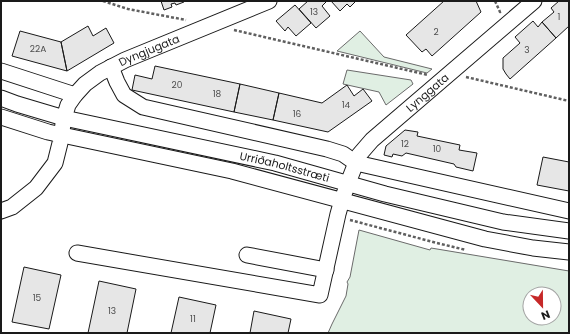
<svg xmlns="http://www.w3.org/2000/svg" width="570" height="334" viewBox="0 0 570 334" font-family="Poppins,sans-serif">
<rect width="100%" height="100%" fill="#fff"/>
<!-- green -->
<path fill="#e0efe3" stroke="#6a6a6a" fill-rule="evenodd" d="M360 31 384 57 432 69 427 73 337 51Z
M347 70 411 80 413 84 386 105 379 92 343 84Z
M359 230 430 250 431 248 569 271V333H328L332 324 346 296 348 284 347 282 350 277ZM530 294H554V318H530Z"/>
<!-- building -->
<path fill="#e6e6e6" stroke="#1a1a1a" d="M161 1H184V2L176 5 175 3 171 4 172 7 164 10Z
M308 1H325L326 2 322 6 330 16 316 28 299 9Z
M331 1H354L355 2 350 7 347 4 340 11Z
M444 1H476L481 12 432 56 426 49 422 52 406 35Z
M559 1H569V26L556 38 542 22 554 12 551 8Z
M295 5 311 23 296 36 288 27 285 31 276 21Z
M533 21 538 27 542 22 556 38 510 79 506 74 503 69V58L520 43 515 37Z
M88 26 93 36 106 28 114 43 67 71 61 42Z
M20 31 61 42 67 71 12 56Z
M155 66 240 84 234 112 132 90 135 75 152 79Z
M240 84 279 93 273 120 234 112Z
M347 85 354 96 363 89 372 101 328 132 273 120 279 93 322 103Z
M405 130 418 132 417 136 460 145 459 150 477 153 473 171 456 167 454 164 406 153 402 156 393 154 392 157 384 155 386 146Z
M543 157 569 162V191L537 185Z
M24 267 61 275 49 329 12 322Z
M99 281 136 289 127 333H88Z
M179 297 216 305 210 333H171Z
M254 311 291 319 288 333H250Z"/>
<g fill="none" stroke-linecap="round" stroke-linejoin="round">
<defs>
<g id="minor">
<path d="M111 67 117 82 124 95 143 107 327 149 343 154 356 163 569 211"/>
<path d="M1 71 75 95"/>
<path id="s1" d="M1 98 17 104 64 118 275 163 385 194 503 222 569 231"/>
<path d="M1 117 48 132 232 171 485 239 533 248 569 252"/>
<path id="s2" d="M1 211 12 207 36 188 55 163 60 143 64 118 68 105 75 95 85 84 100 73 125 60 269 1"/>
<path id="s3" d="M77 253 320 295 338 214 342 200 348 183 359 155 372 140 534 1"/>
<path d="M247 255 326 270"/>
</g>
</defs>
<!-- minor casing -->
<use href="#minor" stroke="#1a1a1a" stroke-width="17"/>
<!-- path -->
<path stroke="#5f5f5f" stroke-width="2.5" stroke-dasharray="3 2" stroke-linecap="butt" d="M103 1 128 9 186 20
M495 1 500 12 501 11
M234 30 428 75
M466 77 569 101
M350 220 437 243 466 250"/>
<!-- minor -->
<use href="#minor" stroke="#fff" stroke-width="15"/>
</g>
<g text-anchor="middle" stroke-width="3" stroke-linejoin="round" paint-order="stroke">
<!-- number labels -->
<g font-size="9" fill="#4d4d4d">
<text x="314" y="15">13</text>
<text x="559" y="20">1</text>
<text x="436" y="35">2</text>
<text x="38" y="52">22A</text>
<text x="527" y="53">3</text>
<text x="177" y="88">20</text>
<text x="217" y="97">18</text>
<text x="346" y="108">14</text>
<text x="297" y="117">16</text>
<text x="405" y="147">12</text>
<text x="437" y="152">10</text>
<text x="37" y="301">15</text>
<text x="112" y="314">13</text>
<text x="193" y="322">11</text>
</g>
<!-- street labels -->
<g font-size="11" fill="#1a1a1a" stroke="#fff">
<text dy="4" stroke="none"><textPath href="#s2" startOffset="233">Dyngjugata</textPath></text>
<text dy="4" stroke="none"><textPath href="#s3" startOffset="485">Lynggata</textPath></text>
<text dy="4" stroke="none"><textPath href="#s1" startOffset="292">Urriðaholtsstræti</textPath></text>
</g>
</g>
<!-- border -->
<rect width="570" height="334" fill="none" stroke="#1a1a1a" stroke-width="4"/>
<!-- north arrow -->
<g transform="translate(542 306) rotate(158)"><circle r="19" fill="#ffffff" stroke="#a3a3a3"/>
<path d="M0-3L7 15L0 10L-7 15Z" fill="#c62828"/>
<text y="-6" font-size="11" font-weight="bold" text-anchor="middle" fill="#1a1a1a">N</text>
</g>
</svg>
